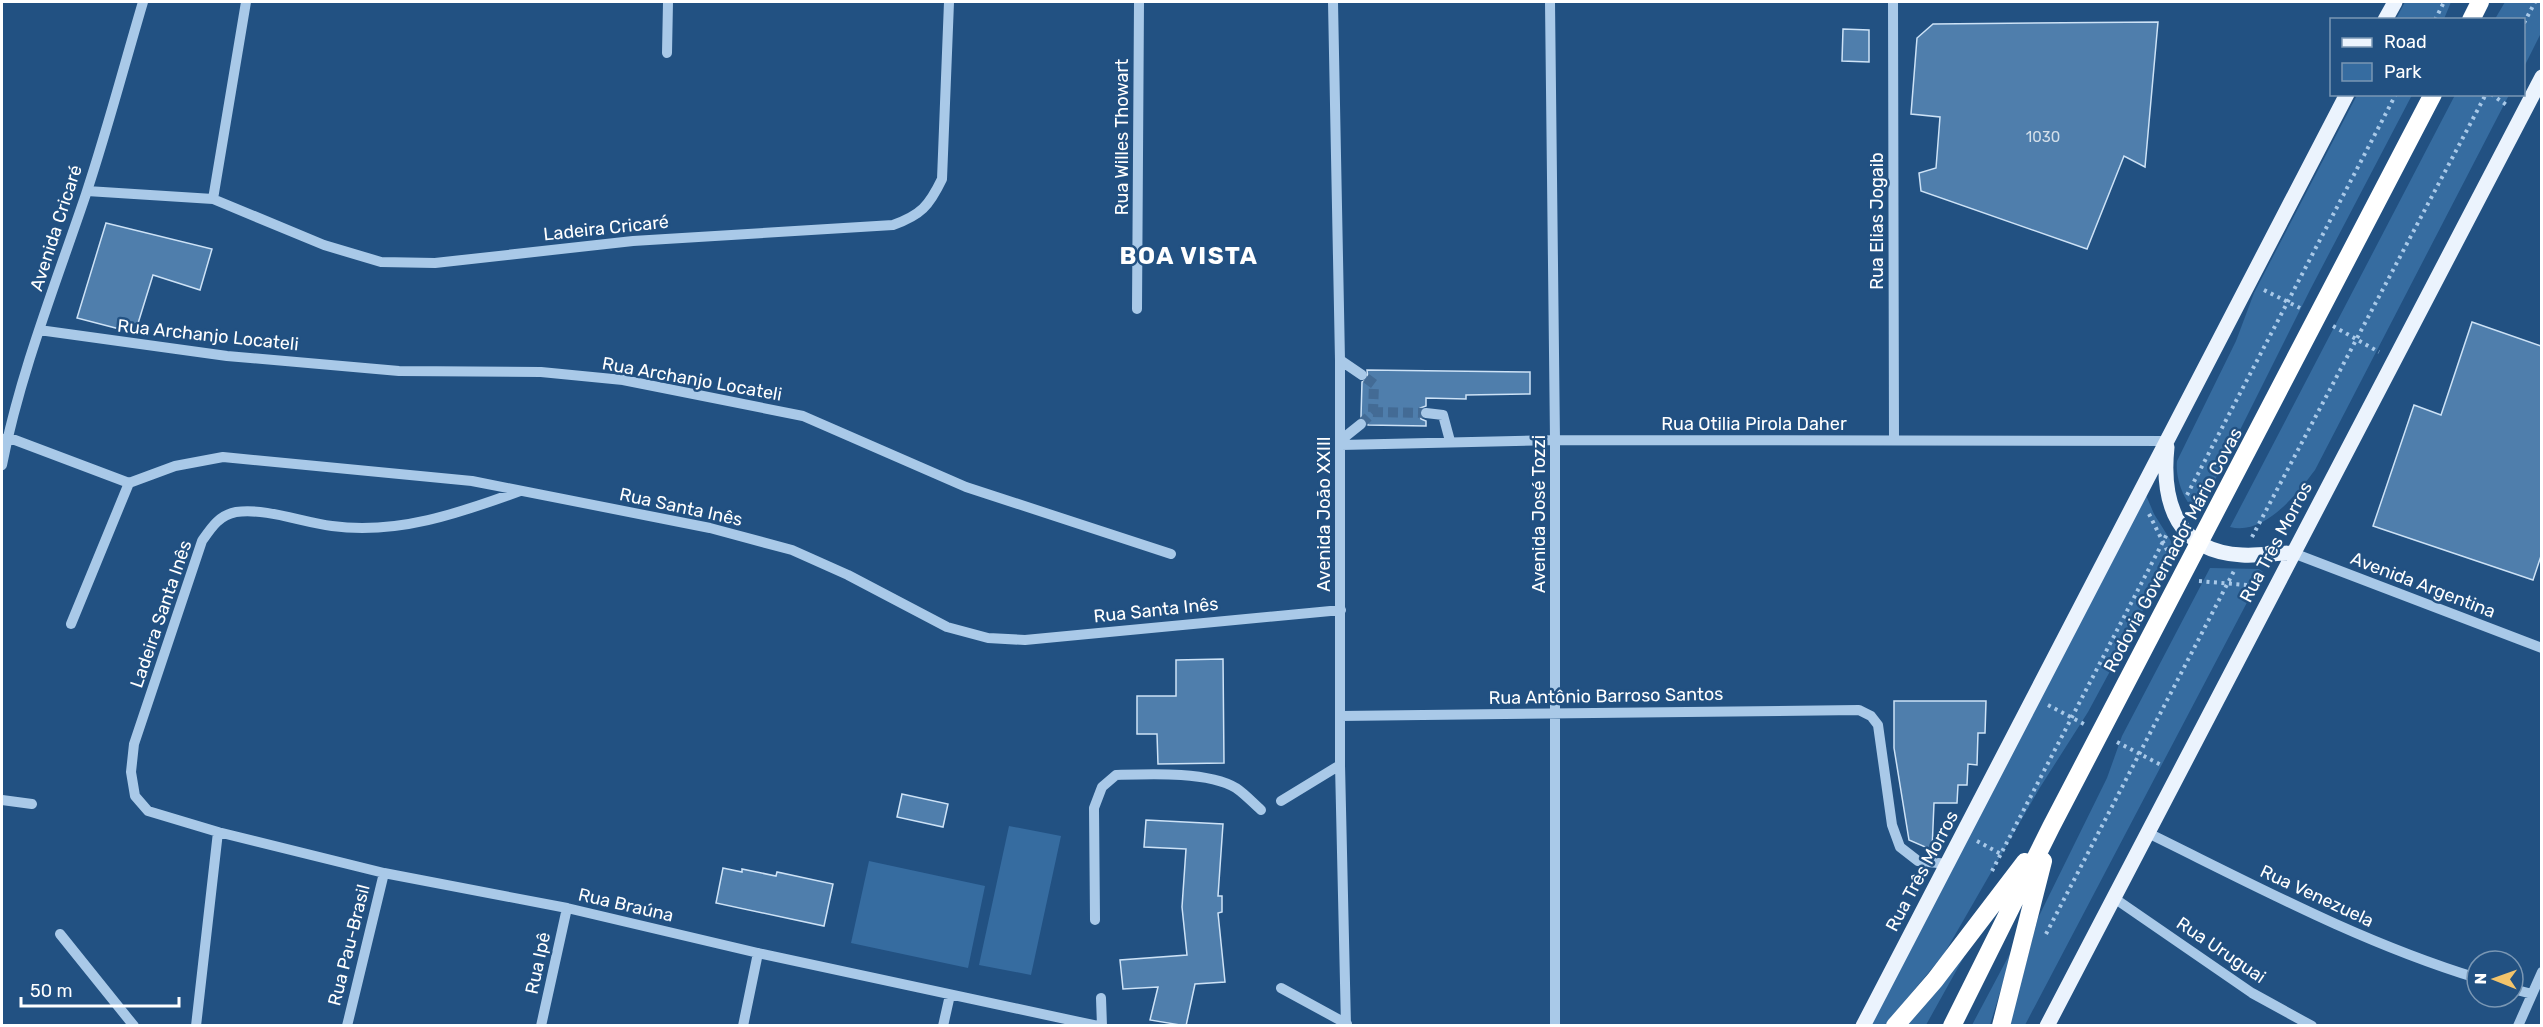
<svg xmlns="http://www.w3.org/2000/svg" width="2543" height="1027" viewBox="0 0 2543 1027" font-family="Rubik,sans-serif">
<rect width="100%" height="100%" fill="#225182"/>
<!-- green -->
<path fill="#366ca0" d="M2405 2H2451L2444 19H2396Z
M2505 2H2541V33L2524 67V20L2495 19Z
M2357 95H2412L2310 290 2199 512C2184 505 2175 477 2177 461L2236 341 2254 293Z
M2455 95H2509L2315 470C2297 494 2264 536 2230 527Z
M2146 495 2154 514 2176 549 2088 712 2039 789 1944 954 1885 1025 1870 1026Z
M2210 568 2259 569 2263 572 2025 1025 2009 1026 2038 918 2107 778 2122 736Z
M1009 826 1061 836 1031 975 979 965Z
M869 861 985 886 968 968 851 943Z
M2014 946 1990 1025H1972Z
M1965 955 1926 1025 1903 1026Z"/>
<!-- building -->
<path fill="#4f7eac" stroke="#cde2f6" stroke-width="1.5" d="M2158 22 2145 167 2124 156 2087 249 1921 191 1919 173 1936 168 1940 117 1911 114 1917 38 1933 24Z
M1843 29 1869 30V62L1842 61Z
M106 223 212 249 200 290 153 275 135 333 77 318Z
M2472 322 2541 346V556L2533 580 2373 526 2414 405 2441 415Z
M1367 370 1530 372V394L1466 395V399L1426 398V406L1420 408 1419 413 1421 419 1426 421V426L1368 425 1366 419 1361 417 1362 382 1368 379Z
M1223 659 1224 763 1158 764 1157 734H1137V696H1176V660Z
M1894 701H1986L1985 733H1978L1977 765 1968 764 1967 785H1958L1957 803H1934L1932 850 1909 840 1894 748Z
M902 794 948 804 943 827 897 817Z
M1146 820 1223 824 1218 896H1222V912L1218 913 1225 982 1195 984 1186 1026 1150 1020 1158 987 1123 989 1120 960 1187 955 1182 907 1186 849 1144 847Z
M723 868 742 872V869L776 876 777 872 833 884 824 926 716 903Z"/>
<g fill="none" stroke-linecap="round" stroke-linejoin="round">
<!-- minor-tunnel -->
<path stroke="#436b95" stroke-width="10" stroke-dasharray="10 5" stroke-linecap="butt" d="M1373 412 1426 413
M1361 424 1373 412 1374 384 1362 375"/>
<!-- path -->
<path stroke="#a9c9e8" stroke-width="4" stroke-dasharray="3 4.5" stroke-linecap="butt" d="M2435 20 2444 2
M2524 23 2535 2
M2491 94 2508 106
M2264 290 2300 308
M2333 326 2379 352
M2187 495 2396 94
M2149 514 2170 556
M2252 537 2486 94
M2199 581 2258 586
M2048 705 2084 724
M2117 742 2163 766
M1977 841 2001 854
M1992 871 2167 534
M2046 934 2234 571"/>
<!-- minor -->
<path stroke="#a9c9e8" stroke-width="10" d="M1333 2 1340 360V765L1346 1026
M1550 2 1555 440V1026
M1893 2 1894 440
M667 53 668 2
M87 191 213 199 324 245 381 262 435 263 633 241 893 225C921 215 929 206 942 179L949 2
M213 199 246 2
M1137 309 1139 2
M39 330 227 356 399 371 541 372 623 380 803 416 966 487 1171 554
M1340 360 1362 375
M1426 413 1443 415 1450 441
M7 437 129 483 175 466 223 457 472 481 710 528 792 550 848 575 947 627 988 638 1025 640 1341 610
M1341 440 1361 424
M1341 445 1555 440 2168 441
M2 465C20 373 56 283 86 194 107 131 124 66 143 2
M520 491C460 513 397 535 332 526 301 522 267 508 236 512 219 515 211 528 202 541L134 744 131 772 135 796 148 811 218 832 384 873 567 908 758 953 1098 1026
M2293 553 2542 648
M71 624 129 483
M1340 716 1859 710 1871 716 1878 725 1892 825 1900 847 1918 861 1948 864
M2 800 32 804
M1281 801 1340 765
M2148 833C2256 886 2362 943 2477 978
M2114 898 2252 993 2312 1026
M1095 920 1094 808 1102 787 1116 775C1148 774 1208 771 1236 788 1245 794 1253 803 1261 810
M60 934 134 1026
M1281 988 1347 1024
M2513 989 2532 994
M1101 998 1102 1026
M196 1026 218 832
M347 1026 384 873
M541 1026 567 908
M743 1026 758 953
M943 1026 950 995
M2518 1026 2542 972"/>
<!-- major -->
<path stroke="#ebf3fd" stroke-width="15" d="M2385 20 2395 2
M2167 447C2161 504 2178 552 2242 555 2259 556 2276 553 2293 553
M1863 1026 2347 94
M2047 1026 2542 77"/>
<!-- highway -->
<path stroke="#fff" stroke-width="18" d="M2471 20 2480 2
M1895 1026 1935 980 2025 862
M1952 1026 2051 827 2433 94
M2001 1026 2043 861"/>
</g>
<g text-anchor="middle" stroke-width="5" stroke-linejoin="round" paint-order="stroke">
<!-- number labels -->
<g font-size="15" fill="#d3dfea">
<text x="2043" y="142">1030</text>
</g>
<!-- street labels -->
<g font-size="18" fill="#fff" stroke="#225182">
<text transform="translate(1122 137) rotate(-90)" y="6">Rua Willes Thowart</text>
<text transform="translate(1877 221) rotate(-90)" y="6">Rua Elias Jogaib</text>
<text transform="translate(56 228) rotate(-72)" y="6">Avenida Cricaré</text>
<text transform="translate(606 228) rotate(-6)" y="6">Ladeira Cricaré</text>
<text transform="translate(208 335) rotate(6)" y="6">Rua Archanjo Locateli</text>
<text transform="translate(692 379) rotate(10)" y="6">Rua Archanjo Locateli</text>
<text x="1754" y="430">Rua Otilia Pirola Daher</text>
<text transform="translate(681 507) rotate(12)" y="6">Rua Santa Inês</text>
<text transform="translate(1324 514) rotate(-90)" y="6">Avenida João XXIII</text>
<text transform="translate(1539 514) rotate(-90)" y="6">Avenida José Tozzi</text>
<text transform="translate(2276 542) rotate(-62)" y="6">Rua Três Morros</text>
<text transform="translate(2173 550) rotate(-62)" y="6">Rodovia Governador Mário Covas</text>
<text transform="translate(2423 585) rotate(21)" y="6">Avenida Argentina</text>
<text transform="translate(1156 610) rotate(-6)" y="6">Rua Santa Inês</text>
<text transform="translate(161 614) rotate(-71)" y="6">Ladeira Santa Inês</text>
<text transform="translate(1606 696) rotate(-1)" y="6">Rua Antônio Barroso Santos</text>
<text transform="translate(1922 871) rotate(-62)" y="6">Rua Três Morros</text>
<text transform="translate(2317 896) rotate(25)" y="6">Rua Venezuela</text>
<text transform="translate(626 905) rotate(13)" y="6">Rua Braúna</text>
<text transform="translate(349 945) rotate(-76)" y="6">Rua Pau-Brasil</text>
<text transform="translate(2221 950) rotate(34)" y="6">Rua Uruguai</text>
<text transform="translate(538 963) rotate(-78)" y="6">Rua Ipê</text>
</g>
<!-- district labels -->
<g font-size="24" font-weight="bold" letter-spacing="1.5" fill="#fff" stroke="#225182">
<text x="1189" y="264">BOA VISTA</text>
</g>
</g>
<!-- border -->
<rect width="2543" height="1027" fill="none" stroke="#ffffff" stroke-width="6"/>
<!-- legend -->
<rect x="2330" y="18" width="195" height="78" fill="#225182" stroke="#7a97b4" stroke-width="1.5"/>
<rect x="2342" y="38" width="30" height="9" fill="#ebf3fd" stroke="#7a97b4" stroke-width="1.5"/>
<text x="2384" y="48" font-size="18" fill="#ffffff">Road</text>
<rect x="2342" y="63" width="30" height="18" fill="#366ca0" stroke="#7a97b4" stroke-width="1.5"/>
<text x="2384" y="78" font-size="18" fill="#ffffff">Park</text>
<!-- north arrow -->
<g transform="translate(2495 979) rotate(271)"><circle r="28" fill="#225182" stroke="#7a97b4" stroke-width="1.5"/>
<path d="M0-4.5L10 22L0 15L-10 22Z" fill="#f3c46b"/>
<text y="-9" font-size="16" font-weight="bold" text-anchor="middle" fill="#ffffff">N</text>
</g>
<!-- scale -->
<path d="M21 997v9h158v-9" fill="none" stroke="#ffffff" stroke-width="3"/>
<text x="30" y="997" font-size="18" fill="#ffffff" stroke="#225182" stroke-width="4.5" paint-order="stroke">50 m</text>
</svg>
